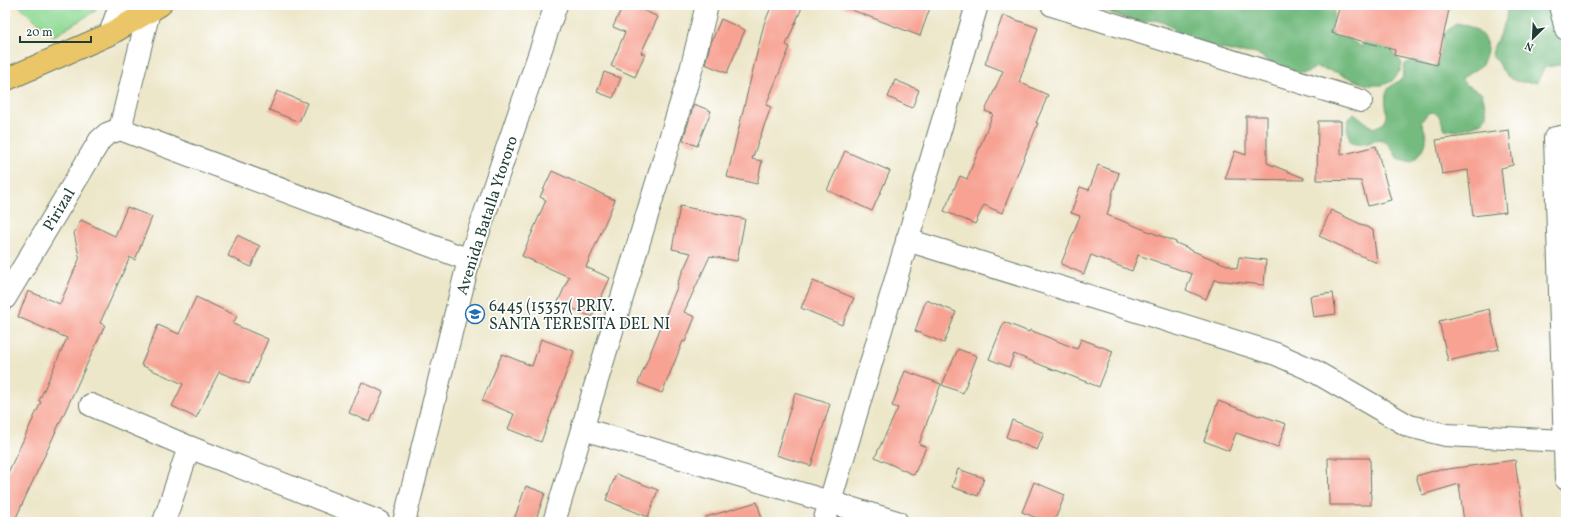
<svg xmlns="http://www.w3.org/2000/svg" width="1571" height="527" viewBox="0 0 1571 527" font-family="Vollkorn,serif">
<rect width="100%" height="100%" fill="#fff"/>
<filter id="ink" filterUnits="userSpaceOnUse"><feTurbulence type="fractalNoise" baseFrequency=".025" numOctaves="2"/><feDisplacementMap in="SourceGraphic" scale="8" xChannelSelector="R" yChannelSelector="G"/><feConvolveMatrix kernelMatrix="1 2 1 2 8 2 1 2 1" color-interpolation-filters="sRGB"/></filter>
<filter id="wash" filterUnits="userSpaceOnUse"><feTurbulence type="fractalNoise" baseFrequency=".012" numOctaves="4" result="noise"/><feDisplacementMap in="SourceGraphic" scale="16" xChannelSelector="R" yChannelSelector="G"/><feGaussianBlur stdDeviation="0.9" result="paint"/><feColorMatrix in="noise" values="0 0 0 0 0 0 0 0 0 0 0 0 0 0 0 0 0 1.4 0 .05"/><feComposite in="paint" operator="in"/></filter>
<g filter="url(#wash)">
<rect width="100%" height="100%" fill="#ede7ca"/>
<!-- green -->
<path fill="#91db97" stroke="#588c66" d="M18 5H98L95 11 54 36Z"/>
<!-- forest -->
<path fill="#74bb80" stroke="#4a7c5a" d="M1089 5H1274C1288 16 1299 9 1312 5 1319 3 1328 5 1334 5 1334 9 1335 12 1334 15 1332 24 1328 31 1336 37 1345 36 1355 42 1362 47L1363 41 1393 46V54L1400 60 1402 64 1400 71 1392 81 1383 85H1367L1336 72 1316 67C1300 81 1280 67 1265 59 1259 53 1248 52 1240 53L1191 42 1166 23 1155 20 1137 22Z
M1507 5H1566V57L1560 65 1545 67 1537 82C1505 84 1507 75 1491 53L1506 20Z
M1456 23C1469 25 1484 31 1487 46 1488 51 1484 60 1482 65L1461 79 1466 85 1482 93 1487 114 1482 123 1457 131 1445 129 1439 117 1434 112 1428 113 1421 122C1431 140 1426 150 1411 162L1397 158C1381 125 1373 150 1351 143 1347 132 1344 122 1354 113L1373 128C1396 121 1383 111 1386 94 1387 87 1397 82 1402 79L1405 64 1413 60 1433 67 1438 64 1441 51 1436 41Z"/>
<g id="blocks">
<!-- building -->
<path fill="#f7a293" d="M623 5H632L658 17 641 53 645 54 635 77 611 66 625 32 613 27Z
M772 5H803L786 45 790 47 766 105 771 107 752 159 762 161 757 184 727 177 764 24Z
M844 5H931L920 36 844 7Z
M1340 5H1450L1437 65 1394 55 1395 50 1332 33Z
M1003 15 1038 28 1019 82 1048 95 1036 123H1038L1002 213 984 205 975 224 944 211 960 176 967 179 993 114 985 111 1003 71 985 64Z
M721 19 745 30 727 73 705 64 710 45Z
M604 72 621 78 613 98 597 92Z
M895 80 919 90 912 108 888 97Z
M277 91 307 103 299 122 269 110Z
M694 104 711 111 697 146 683 140Z
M1246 116H1267V163L1304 178V180L1225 179 1235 151 1246 155Z
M1318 121H1341V155L1376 146 1391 200 1368 206 1361 181 1317 180Z
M1509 130 1513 165 1501 168 1506 212 1473 216 1468 170 1442 174 1436 140Z
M845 151 890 171 872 211 827 190Z
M1098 165 1119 173 1111 198H1112L1107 215 1176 242V243L1188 248V249L1237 269 1239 257 1266 260 1264 285 1214 280 1206 299 1186 290 1192 274 1138 255 1132 271 1091 255 1084 274 1061 264 1080 216 1071 213 1080 187 1089 190Z
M552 171 615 200 586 267 610 278 592 317 558 302 569 277 522 256 546 200 540 197Z
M680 206 745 219 737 261 710 256 684 312 695 317 685 342 683 341 662 393 638 383 678 285 677 284 691 253 672 249Z
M127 207 152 217 135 260 130 257 100 323 105 325 14 522H5V479L41 402 39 401 67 338 18 317 28 291 60 304 80 257 79 256 74 233 81 220 115 236Z
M1331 210 1373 230 1377 263 1319 236Z
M237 235 260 246 251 267 228 256Z
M813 281 854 298 842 325 801 308Z
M1333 293 1336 314 1313 317 1310 296Z
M196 297 237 316 233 324 268 339 249 384 219 372 196 418 172 406 183 384 141 365 158 325 179 334Z
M926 300 956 312 944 343 915 331Z
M1489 309 1499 349 1448 361 1439 321Z
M1004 322 1029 332 1030 330 1077 349 1081 339 1113 351 1099 387 1056 370V371L1014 354 1009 367 989 359Z
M541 339 574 351 541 442 508 429 514 414 482 401 502 354 532 366Z
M958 349 977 356 963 393 942 385Z
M905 371 941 384 919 444 926 447 914 475 875 457 898 408 892 406Z
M362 382 383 392 370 422 349 413Z
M795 393 830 404 811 466 776 455Z
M1218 401 1259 416 1260 415 1286 424 1278 447 1236 433 1229 451 1204 441Z
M1012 420 1044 433 1037 450 1006 437Z
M1328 458H1370L1371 505H1329Z
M1515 460 1523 519 1499 522H1464L1459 484 1422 495 1416 476 1440 469 1441 470Z
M958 469 984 478 978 496 952 487Z
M616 474 658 490 648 517 606 500Z
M1034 482 1065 495 1054 522H1046L1022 512Z
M526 486 545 493 535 522H513Z
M757 502 763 522H707L706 517Z"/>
</g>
</g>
<g filter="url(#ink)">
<use href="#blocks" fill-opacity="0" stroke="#677868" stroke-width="1"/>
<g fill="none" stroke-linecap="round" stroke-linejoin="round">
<defs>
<path id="minor" d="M1052 5 1361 101
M1561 10 1566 29
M149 11 120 129 469 260
M110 34 120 5
M1566 136 1555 138 1566 479
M907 240 1276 354 1314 371 1409 426 1446 435 1565 441
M5 298 100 140 107 134 120 129
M91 405 189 447
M583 429 897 522
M164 522 189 447 379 522
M404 522 469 260 556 5
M554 522 691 70 707 5
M824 522 977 5"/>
<path id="major" d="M5 80 110 34 160 5"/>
</defs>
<!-- minor casing -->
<use href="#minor" stroke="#677868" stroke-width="24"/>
<!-- major casing -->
<use href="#major" stroke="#677868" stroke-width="24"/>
<!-- minor -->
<use href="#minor" stroke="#fff" stroke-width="22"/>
<!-- major -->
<use href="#major" stroke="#ebc669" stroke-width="22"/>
</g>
</g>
<!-- icons -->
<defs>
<symbol id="school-ring" viewBox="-11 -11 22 22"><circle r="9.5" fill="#fff" stroke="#1f6fb2" stroke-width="1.5"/><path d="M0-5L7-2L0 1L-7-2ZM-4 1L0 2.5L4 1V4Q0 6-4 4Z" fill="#1f6fb2"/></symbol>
</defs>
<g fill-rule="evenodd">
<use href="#school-ring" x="464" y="303" width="22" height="22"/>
</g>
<g text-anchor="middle" stroke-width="3.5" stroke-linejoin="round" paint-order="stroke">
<!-- street labels -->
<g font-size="16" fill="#1f3d34" stroke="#fff">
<text transform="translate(58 209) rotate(-59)" y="6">Pirizal</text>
<text transform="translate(486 215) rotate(-72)" y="6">Avenida Batalla Ytororo</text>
</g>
<!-- poi labels -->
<g font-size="16" fill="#1f3d34" stroke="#fff" text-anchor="start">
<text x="489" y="311">6445 (15357( PRIV.<tspan x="489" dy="18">SANTA TERESITA DEL NI</tspan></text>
</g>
</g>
<!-- margin -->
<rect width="1571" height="527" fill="none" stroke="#fff" stroke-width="20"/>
<!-- north arrow -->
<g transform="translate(1533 38) rotate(204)" stroke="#ffffff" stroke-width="3" paint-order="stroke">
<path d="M0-3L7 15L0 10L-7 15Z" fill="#1f3d34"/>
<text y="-6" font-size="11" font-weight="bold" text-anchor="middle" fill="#1f3d34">N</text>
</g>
<!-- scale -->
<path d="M20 36v6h71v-6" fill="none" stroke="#1f3d34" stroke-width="2"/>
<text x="26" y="36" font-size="12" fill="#1f3d34" stroke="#ffffff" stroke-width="3" paint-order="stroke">20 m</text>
</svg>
